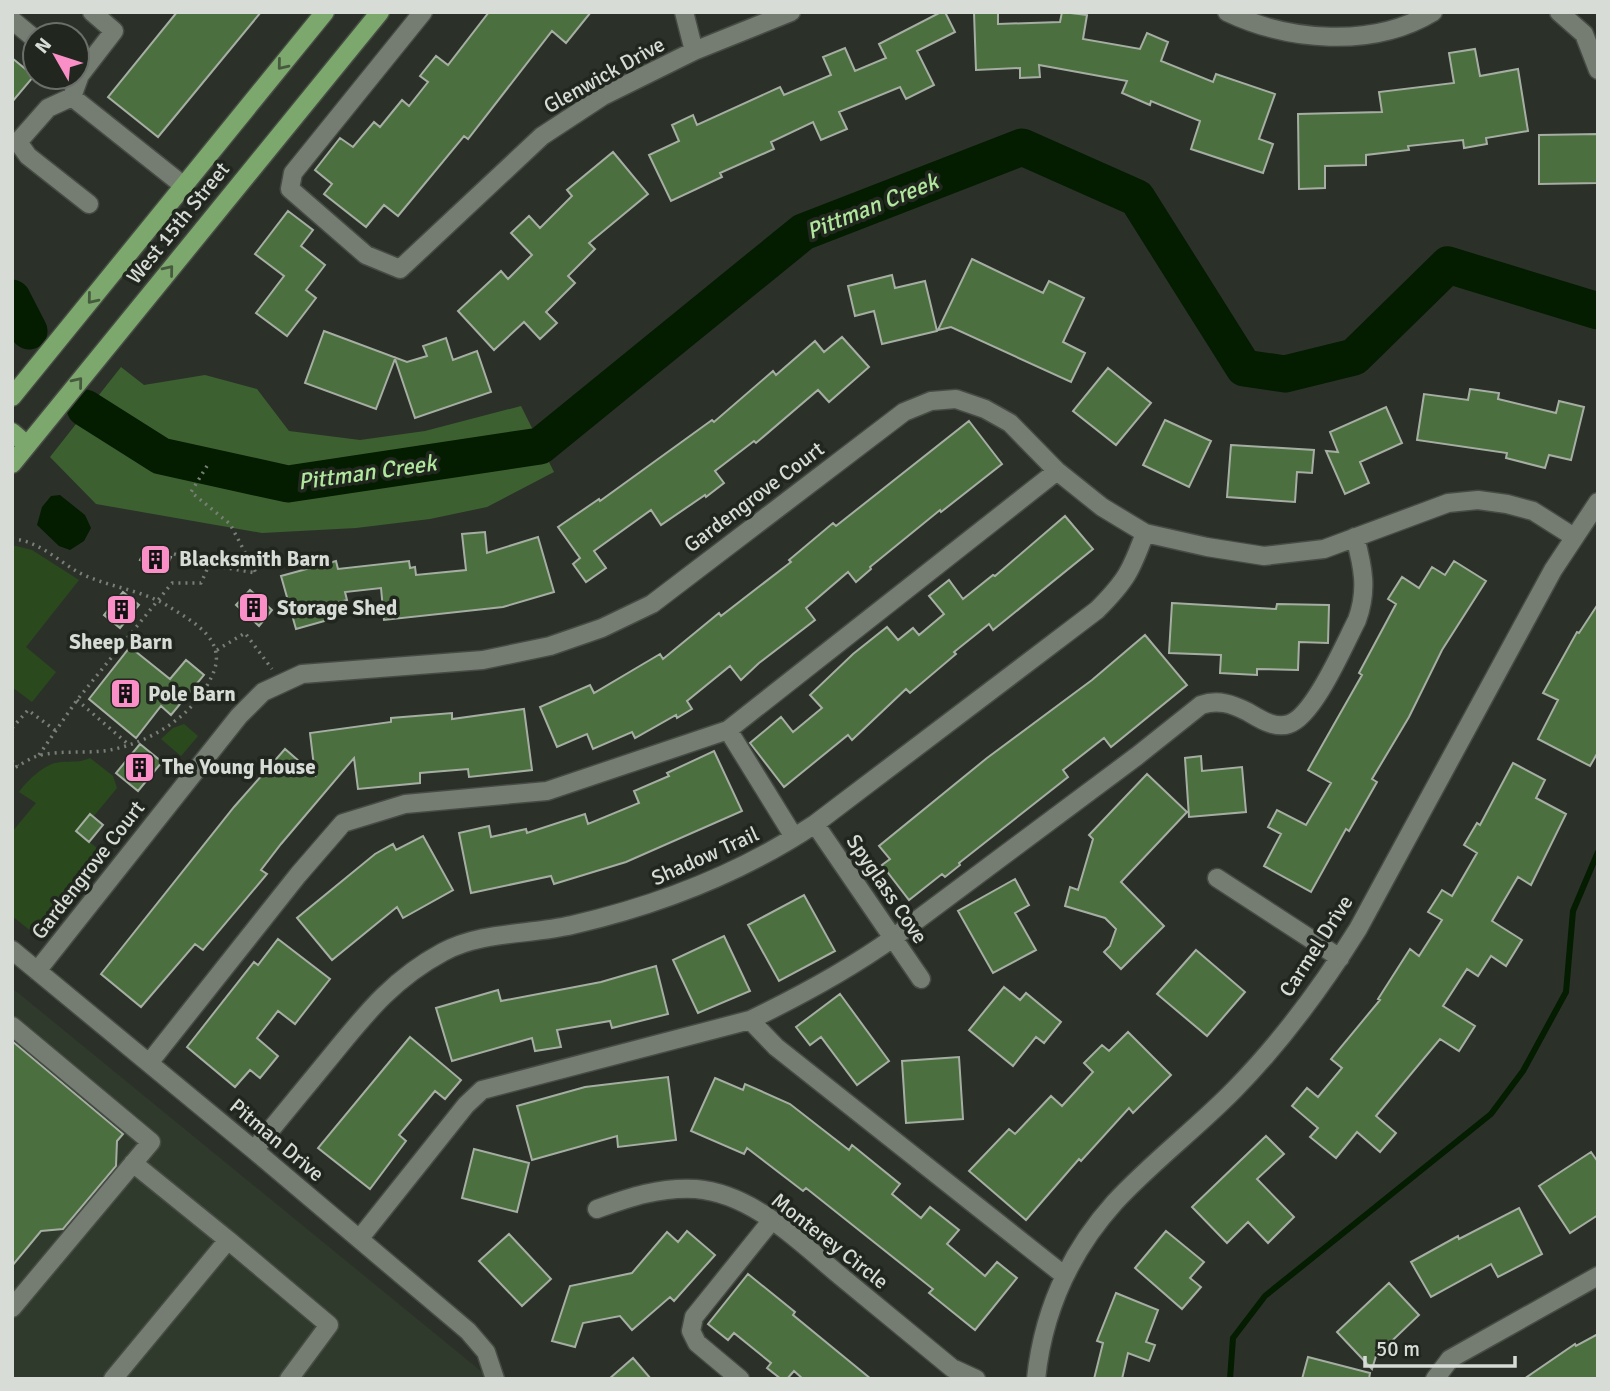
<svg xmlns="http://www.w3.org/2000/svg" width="1610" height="1391" viewBox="0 0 1610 1391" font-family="Signika,sans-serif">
<rect width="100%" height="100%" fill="#2b3129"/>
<!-- built -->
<path fill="#303a2c" d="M12 988 488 1377 486 1379H12Z"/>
<!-- green -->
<path fill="#2a4a1e" d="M12 545 32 550 79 580 26 647 56 672 32 702 12 687Z
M184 724 198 736 181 756 161 739 173 728Z
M90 758 113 776 117 788 93 817 90 814 76 831 103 853 36 935 12 916V885L14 882 12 880V832L36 803 19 792C28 780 45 763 61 762 72 761 80 763 90 758Z"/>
<!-- forest -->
<path fill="#3d6031" d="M121 367 144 385 205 375 257 389 289 431 360 440 425 431 521 406 554 472 487 507 430 519 356 528 262 533 96 504 50 457Z"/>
<!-- water -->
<path fill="#041c00" d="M60 495 85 515 91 528 84 541 70 550 59 546 37 525 42 507 51 496Z"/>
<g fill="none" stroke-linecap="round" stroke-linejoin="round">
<!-- stream -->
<path stroke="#041c00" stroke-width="6" d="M1230 1379 1233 1338 1265 1296 1491 1114 1523 1071 1566 992 1573 911 1598 852"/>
<!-- river -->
<path stroke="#041c00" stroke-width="37" d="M12 298 29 331
M85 408 161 456 288 484 540 446 803 232 1022 147 1137 198 1244 368 1285 374 1354 357 1448 265 1598 311"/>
</g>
<!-- building -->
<path fill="#4b6f3e" stroke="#a6aea4" stroke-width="2" d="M177 12H261L158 137 108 97Z
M489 12H591L566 43 552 31 468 139 464 136 398 216 384 205 366 227 324 194 332 184 315 170 340 138 353 147 374 122 380 127 402 100 409 106 428 82 420 76 436 56 448 65Z
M941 12H945L955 32 917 51 934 85 906 99 900 87 839 112 847 129 821 140 813 122 771 142 774 149 720 173 722 177 671 201 649 155 679 141 672 125 693 115 697 125 780 87 784 95 831 75 823 57 845 48 855 71 886 58 879 44Z
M974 12H998V24L1060 22 1062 12 1087 15 1083 39 1140 49 1147 33 1168 42 1161 61 1213 82 1216 74 1275 94 1259 139 1273 144 1263 173 1191 149 1200 121 1151 101 1150 105 1122 93 1127 81 1039 65 1040 77 1020 78V68L976 70Z
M1475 49 1480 76 1518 69 1528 131 1486 138 1487 144 1464 148 1463 140 1408 146 1409 150 1366 155V165L1325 166V188L1299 189 1298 114 1382 112 1379 92 1454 83 1449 53Z
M12 58 34 76 12 102Z
M1598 134V183L1539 184V135Z
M613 152 648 194 589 243 595 249 568 276 575 283 546 312 557 323 540 339 524 322 494 350 458 311 501 271 508 279 532 255 511 233 529 216 540 228 572 196 567 190Z
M288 211 313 230 301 246 325 265 306 290 316 298 287 336 256 313 284 276 255 254Z
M972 259 1043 293 1049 281 1084 298 1063 342 1085 353 1071 382 951 327 938 330Z
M892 275 895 288 925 281 937 331 882 344 874 311 855 316 848 286Z
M324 331 407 362 427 356 423 346 446 338 453 360 477 351 491 392 415 418 395 359 376 409 305 383Z
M842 337 869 367 829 402 818 390 756 443 754 441 715 471 724 483 706 497 705 495 661 525 651 510 594 551 606 568 586 582 573 564 580 558 558 527 599 499 600 501 712 420 714 422 773 371 776 375 815 341 824 352Z
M1108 368 1151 403 1116 445 1073 411Z
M1470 389 1499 393 1498 399 1556 413 1559 401 1584 407 1571 460 1549 455 1545 468 1506 458 1507 453 1417 440 1424 394 1468 400Z
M1386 407 1402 443 1360 462 1369 483 1345 494 1326 451 1338 452 1330 432Z
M1165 420 1211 441 1189 487 1143 465Z
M969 421 1002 464 941 512 940 510 870 567 871 569 856 582 848 572 806 608 815 620 759 663 741 680 730 666 687 701 692 709 677 718 676 715 635 738 632 732 593 749 587 734 557 747 540 707 590 685 594 693 660 654 663 659 719 613 721 616 791 562 789 560 833 523 836 526Z
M1231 445 1314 450 1312 473 1297 472 1295 502 1227 497Z
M1065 516 1093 549 993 630 989 624 954 652 956 654 910 693 906 689 852 740 848 735 784 787 750 743 781 717 793 732 822 708 810 695 853 654 887 627 898 640 913 628 919 635 944 614 929 596 949 580 963 599 993 575 995 576Z
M485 532 487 553 538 537 554 592 503 607 384 620 381 588 345 592 347 600 332 604 335 618 296 629 281 576 336 561 338 569 409 561 410 568 415 567 416 575 466 570 462 534Z
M147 547 171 557 165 571 140 560Z
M1454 561 1486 581 1442 650 1409 717 1372 779 1377 782 1349 831 1346 829 1311 892 1264 866 1281 834 1268 827 1277 810 1306 825 1331 783 1308 770 1362 675 1359 673 1396 604 1388 599 1402 577 1419 588 1432 567 1445 575Z
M250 590 272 610 259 626 236 605Z
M123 592 139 605 120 628 104 615Z
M1172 603 1276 609 1277 604 1329 605 1328 643 1299 642 1298 670 1257 669V675L1220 673 1221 655 1169 653Z
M1598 604V752L1590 766 1538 739 1558 700 1543 693 1577 632 1579 633Z
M1145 635 1187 685 1111 747 1104 738 1063 770 1068 777 959 863 960 865 945 877 942 874 909 900 882 865 890 859 879 846 987 758 1092 680Z
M130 647 170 679 186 660 204 675 171 715 161 706 136 738 89 699Z
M524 709 532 770 469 777 468 769 420 773V783L358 789 354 758 281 844 261 870 267 874 203 950 195 944 141 1007 101 974 234 807 285 749 315 775 310 733 391 722V718L452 713V719Z
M140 744 162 762 138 791 116 773Z
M714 751 742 811 626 862 554 884 551 876 471 893 459 833 489 826 491 837 526 829 527 833 585 814 588 824 639 803 634 791 669 776 667 773Z
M1201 756 1202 771 1242 767 1246 812 1189 817 1185 758Z
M1513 763 1545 780 1536 798 1566 814 1531 885 1518 877 1492 921 1522 940 1506 966 1491 956 1478 976 1467 969 1443 1006 1475 1026 1459 1051 1440 1039 1376 1116 1396 1133 1380 1152 1357 1132 1336 1158 1310 1137 1318 1128 1292 1106 1307 1088 1318 1097 1342 1068 1331 1059 1380 1000 1378 999 1410 949 1419 956 1442 920 1428 912 1442 890 1452 896 1477 853 1464 845 1477 823 1480 825Z
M1147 774 1187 812 1121 882 1164 926 1121 969 1104 952 1110 946 1116 929 1105 918 1065 906 1070 887 1078 890 1093 839 1089 835Z
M90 814 103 825 89 842 76 831Z
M423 836 453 890 403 918 397 907 332 960 297 918 375 854 393 844 396 850Z
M1015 879 1029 905 1015 913 1036 950 993 973 958 911Z
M804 895 835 951 779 981 748 925Z
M724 936 750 991 698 1013 673 960Z
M278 939 330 979 295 1024 278 1011 257 1038 278 1056 260 1078 250 1070 235 1087 187 1047 254 962 258 965Z
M1196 950 1245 992 1207 1036 1157 994Z
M656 966 668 1014 612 1028 610 1021 557 1030 561 1047 535 1051 532 1038 452 1061 436 1008 498 990 501 1001 601 982Z
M1004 987 1020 1000 1026 993 1061 1022 1044 1043 1036 1037 1013 1066 969 1030Z
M840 994 889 1061 857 1085 821 1037 810 1045 796 1027Z
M1128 1032 1171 1075 1133 1113 1129 1108 1081 1161 1079 1159 1026 1220 969 1171 1009 1129 1015 1134 1051 1096 1062 1106 1093 1072 1084 1063 1102 1045 1109 1051Z
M410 1037 461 1080 445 1099 435 1091 399 1135 406 1141 370 1189 318 1148Z
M12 1041 123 1134 117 1141 116 1166 63 1229 41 1231 12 1266Z
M959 1057 963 1119 906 1123 902 1061Z
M668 1077 676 1140 618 1147 617 1136 532 1160 517 1106 585 1087Z
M715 1078 743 1090 745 1084 790 1104 849 1150 852 1145 900 1184 892 1194 921 1218 930 1207 959 1230 947 1244 985 1276 997 1262 1017 1278 975 1330 929 1293 933 1289 806 1188 803 1191 747 1148 744 1154 691 1131Z
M1266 1136 1284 1154 1257 1179 1294 1217 1268 1243 1248 1222 1227 1243 1192 1207Z
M474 1149 529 1163 517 1212 462 1198Z
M1591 1152 1598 1162V1215L1570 1233 1539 1186Z
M1519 1208 1542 1254 1498 1277 1491 1264 1431 1297 1411 1262 1458 1236 1459 1239Z
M687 1231 715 1255 674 1301 670 1297 632 1330 620 1316 583 1323 575 1347 552 1341 570 1286 632 1273 667 1232 678 1242Z
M1166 1231 1204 1262 1190 1278 1201 1287 1182 1309 1135 1268Z
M509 1234 551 1279 522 1306 479 1261Z
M748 1274 795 1312 793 1315 871 1379H803L794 1371 787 1379H781L767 1368 771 1363 734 1333 728 1340 708 1324Z
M1389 1283 1419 1315 1376 1356 1372 1369 1337 1332Z
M1116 1293 1158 1310 1146 1342 1155 1345 1149 1361 1128 1353 1122 1379H1094L1103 1343 1097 1341Z
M1598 1334V1379H1524L1575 1344 1576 1346Z
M1308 1357 1370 1373 1369 1379H1302Z
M633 1358 651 1379H609Z"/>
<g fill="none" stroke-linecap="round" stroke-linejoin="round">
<defs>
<path id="minor" d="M423 12 293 173 290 189 366 255 400 269 542 136 603 96 694 51 791 12
M684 12 694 51
M1227 12C1288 41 1372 49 1433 12
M1559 12 1584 34 1598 70
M12 20 35 39
M77 73 80 75 72 97 48 108 18 142 28 156 89 204
M80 75 114 31 92 12
M72 97 184 186
M728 730 794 837
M815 824 921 979
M1217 878 1340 958
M12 950 254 1150 468 1331 486 1352 495 1379
M37 971 239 716 263 692 302 674 483 660 550 646 602 628 652 604 904 412 931 401 956 399 985 409 1010 423 1057 471 1102 507 1145 533 1207 547 1264 556 1324 549 1448 503 1478 500 1507 504 1533 511 1574 537
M750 1020 776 1047 1065 1276
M12 1026 151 1142 12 1308
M149 1063 298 875 343 823 405 804 547 791 728 730 1057 471
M254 1150C279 1120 303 1090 328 1060 364 1016 391 980 443 952 482 931 530 935 572 925 659 905 740 874 815 824L1097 610C1126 581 1131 571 1145 533
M597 1209C630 1197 660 1187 696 1189 755 1194 801 1244 844 1279 880 1309 916 1338 952 1368L976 1379
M360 1238 466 1105 482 1090 750 1020C800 996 848 970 893 938L1137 756 1201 705C1218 699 1232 704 1248 712 1260 719 1275 729 1289 724 1314 716 1344 645 1357 620 1368 590 1363 567 1355 537
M228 1240 329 1325 289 1379
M113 1379 228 1240 133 1163
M740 1379 697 1343 691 1331 694 1317 772 1220
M1036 1379C1043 1312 1070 1252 1115 1202 1152 1162 1197 1128 1235 1089 1282 1041 1323 985 1358 929L1553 570 1598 502
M1435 1379 1450 1359 1598 1276"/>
<path id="major" d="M12 397 325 12
M12 432 27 445
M12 464 380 12"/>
</defs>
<!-- minor casing -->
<use href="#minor" stroke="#464c44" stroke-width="21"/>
<!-- major casing -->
<use href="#major" stroke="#464c44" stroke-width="21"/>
<!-- path -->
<path stroke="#797e77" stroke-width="3.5" stroke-dasharray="2 5" stroke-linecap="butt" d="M207 466 191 492 230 524 256 573 209 565
M12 539C37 540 57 560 78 572 106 587 140 589 168 606 195 623 230 641 211 678 193 716 151 742 110 750 87 754 63 750 41 755 31 757 21 765 12 769
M217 650 245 633 272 669
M77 700 128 744
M12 728 28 710 56 731
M39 755 77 700 172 583H201L209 565 171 553
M12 761 18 766"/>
<!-- minor -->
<use href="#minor" stroke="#757c72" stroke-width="18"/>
<!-- major -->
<use href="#major" stroke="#7da86d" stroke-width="18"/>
</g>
<!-- one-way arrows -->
<defs><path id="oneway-chevron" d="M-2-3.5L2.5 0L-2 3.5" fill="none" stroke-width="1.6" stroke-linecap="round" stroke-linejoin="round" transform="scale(1.75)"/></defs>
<g stroke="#465b3e">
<use href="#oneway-chevron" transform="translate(282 65) rotate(129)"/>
<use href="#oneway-chevron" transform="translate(169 270) rotate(-51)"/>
<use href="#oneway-chevron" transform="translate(92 299) rotate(129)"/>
<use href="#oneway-chevron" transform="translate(78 382) rotate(-51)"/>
</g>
<!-- icons -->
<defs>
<symbol id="building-square" viewBox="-11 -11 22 22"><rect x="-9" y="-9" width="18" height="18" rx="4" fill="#fa8fc8" stroke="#21271f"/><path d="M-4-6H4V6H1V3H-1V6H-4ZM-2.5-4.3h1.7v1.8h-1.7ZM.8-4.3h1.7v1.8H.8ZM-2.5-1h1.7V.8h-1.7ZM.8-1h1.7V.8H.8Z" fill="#111"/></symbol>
</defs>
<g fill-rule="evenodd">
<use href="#building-square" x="138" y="542" width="35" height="35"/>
<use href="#building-square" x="236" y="590" width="35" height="35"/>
<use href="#building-square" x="104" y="592" width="35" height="35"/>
<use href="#building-square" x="108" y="676" width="35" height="35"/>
<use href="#building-square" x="122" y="750" width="35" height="35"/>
</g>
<g text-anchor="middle" stroke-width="7" stroke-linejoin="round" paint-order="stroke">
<!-- street labels -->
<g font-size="21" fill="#d8dcd7" stroke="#21271f">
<text transform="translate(604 75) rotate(-29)" y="7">Glenwick Drive</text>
<text transform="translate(178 223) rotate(-51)" y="7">West 15th Street</text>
<text transform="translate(754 497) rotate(-37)" y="7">Gardengrove Court</text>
<text transform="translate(705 856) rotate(-24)" y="7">Shadow Trail</text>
<text transform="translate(88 870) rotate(-52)" y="7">Gardengrove Court</text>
<text transform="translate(887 889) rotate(56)" y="7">Spyglass Cove</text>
<text transform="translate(1316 946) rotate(-57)" y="7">Carmel Drive</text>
<text transform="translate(277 1140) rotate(40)" y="7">Pitman Drive</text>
<text transform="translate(830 1241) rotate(38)" y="7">Monterey Circle</text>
</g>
<!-- poi labels -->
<g font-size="21" font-weight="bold" fill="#d8dcd7" stroke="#21271f" text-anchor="start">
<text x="179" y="566">Blacksmith Barn</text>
<text x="277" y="615">Storage Shed</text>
<text x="121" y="649" text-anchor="middle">Sheep Barn</text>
<text x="148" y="701">Pole Barn</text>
<text x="162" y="774">The Young House</text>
</g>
<!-- water labels -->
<g font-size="23" font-style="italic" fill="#b0e79d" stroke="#21271f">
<text transform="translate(872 206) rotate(-22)" y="8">Pittman Creek</text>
<text transform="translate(367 472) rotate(-8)" y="8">Pittman Creek</text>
</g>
</g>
<!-- border -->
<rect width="1610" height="1391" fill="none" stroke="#d8dcd7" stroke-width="28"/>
<!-- north arrow -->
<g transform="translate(56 56) rotate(309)"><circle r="33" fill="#21271f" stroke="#6a6f69" stroke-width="2"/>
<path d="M0-5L12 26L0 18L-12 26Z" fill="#fa8fc8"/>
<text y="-10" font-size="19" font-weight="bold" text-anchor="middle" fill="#d8dcd7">N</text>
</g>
<!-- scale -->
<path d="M1365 1356v10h150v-10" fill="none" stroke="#d8dcd7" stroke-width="3.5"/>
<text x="1376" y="1356" font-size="21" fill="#d8dcd7" stroke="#21271f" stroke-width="5" paint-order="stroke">50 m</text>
</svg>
